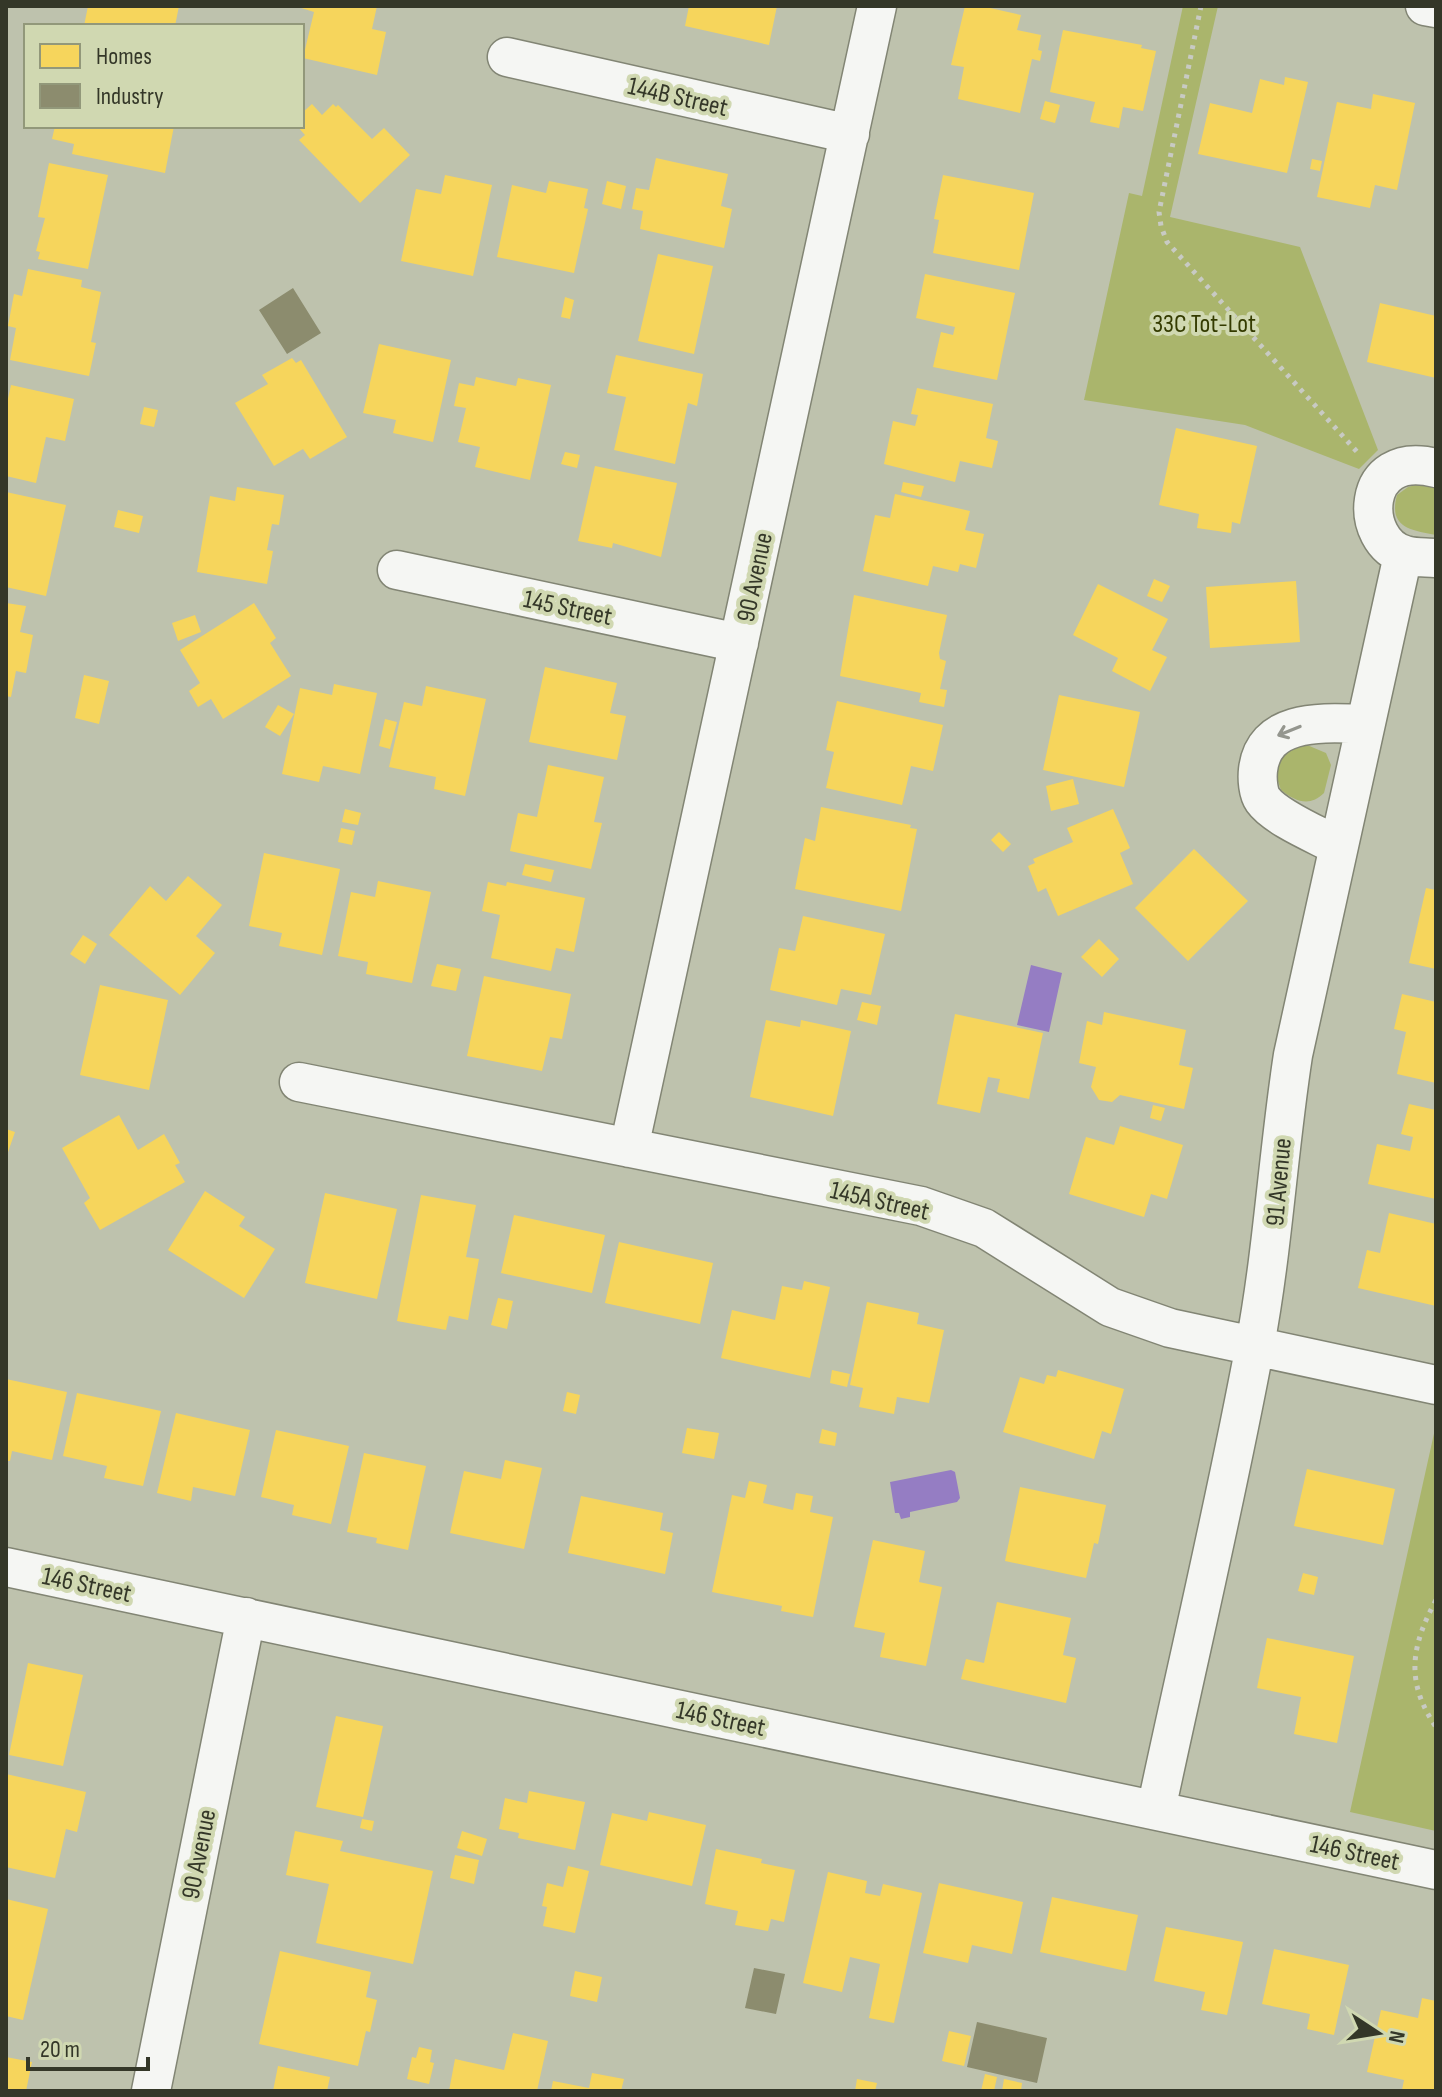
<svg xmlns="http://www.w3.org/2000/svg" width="1442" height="2097" viewBox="0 0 1442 2097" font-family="'Sofia Sans Condensed',sans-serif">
<rect width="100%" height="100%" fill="#bec2ad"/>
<!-- green -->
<path fill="#aab56c" d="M1183 6H1218L1170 217 1300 247 1378 450 1359 469 1245 425 1084 400 1129 193 1142 196Z
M1416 485 1436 488V535C1411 530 1388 528 1397 495L1408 487Z
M1307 745 1326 753 1331 765 1324 793C1310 807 1296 802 1281 790L1276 776 1280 756 1295 746Z
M1435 1429H1436V1831L1350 1812Z"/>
<!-- water -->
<path fill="#957dc3" d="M1031 965 1062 973 1049 1032 1017 1025Z
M951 1470 955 1472 960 1498 957 1502 910 1512V1517L901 1519 899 1513H895L890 1482Z"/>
<!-- homes -->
<path fill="#f6d55c" d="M88 6H179L175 26H84Z
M295 6H377L372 29 386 32 377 75 303 58 314 12Z
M689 6H777L769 45 685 26Z
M965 6H981L1021 15 1017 30 1041 35 1038 50 1042 51 1040 61 1032 59 1020 113 958 99 964 67 951 65Z
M1063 30 1142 45 1141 48 1156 51 1143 111 1123 107 1119 128 1090 122 1095 102 1050 92Z
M1285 77 1308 82 1287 173 1198 154 1210 103 1252 113 1260 79 1284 85Z
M1373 94 1415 103 1397 190 1375 185 1370 208 1317 197 1337 102 1371 109Z
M1045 101 1060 105 1055 123 1040 119Z
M312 104 322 115 333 104 336 107 338 105 372 139 384 128 410 155 360 203 299 140 305 135 297 126H302V113Z
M55 126H174L165 173 72 154 74 144 52 139Z
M656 158 728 174 721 206 732 209 724 248 640 229 643 211 632 209 636 188 649 190Z
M1312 159 1322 161 1320 171 1310 169Z
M49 163 108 175 88 269 38 259 40 252 36 251 45 218 38 217Z
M445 175 492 185 473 276 401 261 416 189 441 194Z
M943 175 1034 193 1019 270 933 253 939 220 934 219Z
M549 181 588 189 584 208 588 209 574 273 497 257 512 185 546 193Z
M607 181 626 186 621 209 602 204Z
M658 254 713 266 694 354 638 341Z
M28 269 82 280 81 287 101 292 91 342 96 343 89 376 10 360 16 328 8 326 14 294 22 296Z
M925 274 1015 293 997 380 933 367 941 332 953 335 955 327 916 318Z
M565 297 574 300 570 319 561 317Z
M1380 303 1436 316V378L1367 362Z
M379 344 451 360 433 442 393 433 396 420 363 413Z
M616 355 703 374 697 406 688 403 675 464 614 450 626 397 607 393Z
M292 358 296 363 301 360 347 437 310 459 303 449 274 466 235 403 268 384 262 375Z
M476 377 516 386 518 378 551 385 530 480 475 467 480 447 458 442 466 408 454 406 459 383 474 386Z
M11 385 74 399 65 441 46 437 36 483 6 476V408Z
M917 388 993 404 986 438 998 441 992 468 960 461 955 482 884 464 893 421 915 426 918 415 911 414Z
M144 407 158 410 154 427 140 424Z
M1176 428 1257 446 1240 524 1232 522 1231 533 1197 528 1199 514 1159 505Z
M565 452 580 455 577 468 561 464Z
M595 466 677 483 661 557 613 543 612 548 578 541Z
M903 482 924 486 921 497 901 492Z
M237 487 284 495 279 525 272 524 267 550 273 551 267 584 197 572 210 496 235 501Z
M6 492 66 505 46 596 6 587Z
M895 494 970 511 965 530 984 534 976 568 960 564 958 572 933 566 928 586 863 571 875 515 890 518Z
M118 510 143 516 139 533 114 527Z
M1154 579 1170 586 1162 602 1147 596Z
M1296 581 1300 642 1210 648 1206 587Z
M1098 584 1168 619 1152 650 1167 657 1150 691 1112 671 1118 658 1073 635Z
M854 595 947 615 939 653 940 659 946 661 940 689 947 690 944 707 919 702 921 693 840 676Z
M6 603 26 606 20 632 33 635 26 673 16 671 11 697 6 696Z
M254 603 276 638 270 643 291 676 223 719 211 699 198 707 189 691 200 683 180 650Z
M195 615 201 632 178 641 172 623Z
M545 667 617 683 610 713 626 716 617 760 529 742Z
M84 675 109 681 99 724 75 718Z
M334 684 377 693 360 774 323 766 319 782 282 774 300 688 332 695Z
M426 686 486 699 465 796 434 789 436 777 389 767 404 702 422 706Z
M1059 695 1140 712 1124 787 1043 770Z
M837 701 943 725 933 771 911 766 902 805 826 788 834 752 826 750Z
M278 705 294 714 280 736 265 727Z
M385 719 397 722 390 749 379 746Z
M548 765 604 777 594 822 602 823 591 869 510 851 518 813 537 817Z
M1073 779 1079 804 1051 811 1046 786Z
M821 807 911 825 910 828 917 829 901 911 795 889 805 838 815 841Z
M345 809 361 813 358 825 342 822Z
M1113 809 1130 848 1120 853 1133 884 1058 916 1046 888 1038 892 1028 866 1035 863 1033 859 1073 842 1067 828Z
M341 828 355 831 352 845 338 842Z
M999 832 1011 844 1003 852 991 840Z
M1194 849 1248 901 1188 961 1135 908Z
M264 853 340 869 322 955 279 946 282 933 249 926Z
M525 864 554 870 551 882 522 875Z
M188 876 222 905 196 936 215 953 180 995 109 935 150 886 166 901Z
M378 881 431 892 412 983 366 974 368 962 338 956 351 892 375 897Z
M488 882 506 886 507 882 585 898 574 952 556 948 551 971 491 958 500 915 482 911Z
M1426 888 1436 890V969L1409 963Z
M803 916 885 934 871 995 841 989 837 1005 770 990 779 948 795 951Z
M83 935 97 944 85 964 70 954Z
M1099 939 1119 959 1102 977 1081 957Z
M437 964 461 969 456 991 431 986Z
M484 976 571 994 562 1039 550 1037 542 1071 467 1056Z
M100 985 168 1000 149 1090 80 1075Z
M1402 994 1436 1002V1083L1397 1074 1406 1032 1394 1029Z
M862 1002 881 1006 877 1025 857 1020Z
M1104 1012 1186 1030 1179 1065 1193 1068 1184 1109 1120 1095 1112 1102 1099 1100 1091 1087 1096 1067 1079 1063 1087 1021 1102 1025Z
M955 1014 1043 1033 1029 1099 997 1092 1000 1079 988 1077 980 1113 937 1104Z
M766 1020 800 1027 801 1020 851 1031 833 1116 750 1097Z
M1409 1104 1436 1110V1199L1368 1184 1377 1144 1410 1151 1413 1137 1401 1134Z
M1153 1105 1165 1108 1161 1121 1150 1118Z
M119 1115 138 1150 164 1134 180 1163 175 1165 185 1182 100 1230 84 1203 90 1198 62 1148Z
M1120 1126 1183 1145 1167 1199 1151 1194 1144 1217 1069 1194 1086 1137 1114 1145Z
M6 1129 15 1132 7 1155H6Z
M205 1191 245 1217 239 1226 275 1249 244 1298 168 1250Z
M325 1193 397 1209 377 1299 305 1283Z
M421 1195 476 1205 466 1257 479 1259 468 1320 449 1316 446 1330 397 1321Z
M1389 1213 1436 1224V1306L1358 1288 1367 1250 1380 1253Z
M514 1215 605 1235 592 1293 501 1273Z
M619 1242 713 1263 700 1324 605 1303Z
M804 1281 830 1287 810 1378 721 1358 732 1310 775 1320 782 1286 802 1290Z
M498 1298 513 1301 507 1329 491 1325Z
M867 1302 919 1313 917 1324 944 1330 929 1403 897 1397 894 1414 859 1407 863 1388 850 1385Z
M832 1370 850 1374 847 1387 830 1383Z
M1058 1370 1124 1389 1111 1434 1102 1431 1094 1459 1003 1432 1020 1377 1044 1384 1047 1375 1056 1377Z
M6 1379 67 1392 52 1460 12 1451 10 1461H6Z
M567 1392 580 1395 576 1414 563 1411Z
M77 1393 161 1411 143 1486 104 1478 107 1466 63 1456Z
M176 1413 250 1430 235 1496 193 1487 191 1501 157 1493Z
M687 1428 719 1433 714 1459 682 1453Z
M822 1429 837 1433 835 1446 819 1443Z
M276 1430 349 1446 331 1524 292 1515 294 1505 261 1497Z
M364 1453 426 1466 408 1550 376 1543 377 1538 347 1532Z
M505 1460 542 1468 524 1549 450 1533 464 1471 501 1479Z
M1307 1469 1395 1489 1383 1545 1294 1526Z
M749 1481 767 1485 763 1503 793 1510 796 1493 813 1496 810 1512 833 1517 813 1617 781 1611 782 1606 712 1592 732 1495 745 1498Z
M1020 1487 1106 1505 1098 1544 1094 1543 1086 1578 1005 1561Z
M581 1496 663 1513 660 1530 673 1533 665 1574 568 1553Z
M873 1540 925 1551 919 1582 942 1587 926 1666 880 1657 885 1633 854 1627Z
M1303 1573 1318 1577 1314 1595 1298 1591Z
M997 1602 1071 1618 1063 1655 1076 1658 1066 1703 961 1679 966 1659 984 1663Z
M1267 1638 1354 1656 1337 1743 1294 1734 1301 1697 1257 1688Z
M28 1663 83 1675 63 1766 9 1755Z
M336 1716 383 1726 363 1817 316 1807Z
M6 1774 86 1792 77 1832 66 1829 55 1878 6 1867Z
M529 1791 585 1802 575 1850 518 1838 519 1833 499 1829 505 1798 527 1803Z
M649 1812 706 1825 692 1886 600 1865 612 1813 647 1821Z
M362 1819 374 1821 372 1831 360 1828Z
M295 1831 343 1841 340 1851 433 1871 413 1964 316 1943 329 1884 286 1875Z
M462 1831 487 1839 482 1856 457 1848Z
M716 1849 762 1859 761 1863 795 1870 784 1922 771 1919 768 1931 735 1925 738 1911 705 1904Z
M455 1855 479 1860 474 1884 450 1878Z
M568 1866 589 1871 575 1933 543 1926 547 1907 542 1906 547 1883 563 1887Z
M828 1872 867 1881 865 1893 880 1896 883 1884 922 1893 894 2023 869 2018 880 1964 850 1957 842 1992 803 1983Z
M939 1883 1023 1902 1012 1954 972 1945 968 1963 923 1953Z
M1052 1897 1138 1915 1126 1971 1040 1952Z
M6 1899 48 1909 23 2020 6 2016Z
M1166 1927 1243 1942 1227 2015 1201 2010 1205 1992 1154 1981Z
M1274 1949 1349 1965 1334 2035 1307 2029 1310 2014 1262 2004Z
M280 1951 371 1972 366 1997 377 2000 370 2032 366 2031 358 2066 259 2044Z
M575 1971 602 1977 597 2002 570 1996Z
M1422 1998 1436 2001V2091L1402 2090 1404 2080 1367 2072 1381 2010 1418 2018Z
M949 2031 971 2036 964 2066 942 2061Z
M513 2033 548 2041 537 2091H449L455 2059 504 2070Z
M419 2047 432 2050 430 2062 434 2063 429 2084 407 2079 412 2057 416 2058Z
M6 2057 32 2062 26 2091H6Z
M278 2066 330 2077 327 2091H273Z
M592 2073 624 2079 621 2091H551L553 2081 589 2088Z
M985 2074 997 2077 994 2091H981Z
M857 2079 877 2083 875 2091H855Z
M1004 2079 1022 2083 1021 2091H1002Z"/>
<!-- industry -->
<path fill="#8c8c6e" d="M293 288 321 333 287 354 259 310Z
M754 1968 785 1974 776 2014 745 2008Z
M977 2022 1047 2038 1037 2083 967 2067Z"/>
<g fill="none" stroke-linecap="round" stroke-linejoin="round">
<defs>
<path id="minor" d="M1425 6 1436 8
M507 57 850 134
M1436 468C1358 448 1359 543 1405 555 1414 558 1426 557 1436 558
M397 570 739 643
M1338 846C1318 835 1276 818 1263 800 1258 793 1257 779 1258 770 1264 717 1325 723 1365 724
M299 1082 921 1206 984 1228 1110 1307 1170 1328 1436 1385
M629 1148 877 6
M6 1567 1436 1870
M1156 1810C1189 1655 1226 1501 1255 1345 1273 1249 1278 1152 1293 1055L1403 555
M151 2091 246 1617"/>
</defs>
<!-- minor casing -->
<use href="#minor" stroke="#828574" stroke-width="41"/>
<!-- path -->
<path stroke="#c8cac3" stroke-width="5" stroke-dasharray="4 6" stroke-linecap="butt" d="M1201 6 1159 212 1161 226 1167 242 1359 454
M1436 1600C1411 1646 1405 1682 1436 1727"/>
<!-- minor -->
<use href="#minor" stroke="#f5f6f3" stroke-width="38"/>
</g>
<!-- one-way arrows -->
<defs><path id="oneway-shaft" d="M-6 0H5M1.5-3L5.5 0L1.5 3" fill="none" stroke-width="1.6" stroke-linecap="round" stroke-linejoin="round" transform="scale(2)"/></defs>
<use stroke="#94968e" href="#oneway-shaft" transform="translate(1289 731) rotate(158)"/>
<g text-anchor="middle" stroke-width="8" stroke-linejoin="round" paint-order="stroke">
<!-- street labels -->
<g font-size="26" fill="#343728" stroke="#d0d8b1">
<text transform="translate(678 96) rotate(13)" y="9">144B Street</text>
<text transform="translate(754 577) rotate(-78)" y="9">90 Avenue</text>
<text transform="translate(568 607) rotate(12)" y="9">145 Street</text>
<text transform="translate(1278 1182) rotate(-85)" y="9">91 Avenue</text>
<text transform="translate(880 1200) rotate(13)" y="9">145A Street</text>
<text transform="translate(87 1584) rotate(12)" y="9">146 Street</text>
<text transform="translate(721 1718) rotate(12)" y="9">146 Street</text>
<text transform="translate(1355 1852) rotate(12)" y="9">146 Street</text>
<text transform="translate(198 1854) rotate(-79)" y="9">90 Avenue</text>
</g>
<!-- park labels -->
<g font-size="26" fill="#343b00" stroke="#d0d8b1">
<text x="1204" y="332">33C Tot-Lot</text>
</g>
</g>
<!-- border -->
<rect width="1442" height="2097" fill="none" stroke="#343728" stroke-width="16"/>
<!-- legend -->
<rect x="24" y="24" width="280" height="104" fill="#d0d8b1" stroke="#92987a" stroke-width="2"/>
<rect x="40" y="44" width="40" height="24" fill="#f6d55c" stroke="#92987a" stroke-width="2"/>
<text x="96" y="64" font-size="24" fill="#343728">Homes</text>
<rect x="40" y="84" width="40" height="24" fill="#8c8c6e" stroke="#92987a" stroke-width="2"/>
<text x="96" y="104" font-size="24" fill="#343728">Industry</text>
<!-- north arrow -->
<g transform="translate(1378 2033) rotate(102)" stroke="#d0d8b1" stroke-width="6" paint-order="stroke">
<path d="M0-6L14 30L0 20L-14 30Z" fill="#343728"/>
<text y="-12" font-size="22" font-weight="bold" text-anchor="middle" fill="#343728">N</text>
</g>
<!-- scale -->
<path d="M28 2057v12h120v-12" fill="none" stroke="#343728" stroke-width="4"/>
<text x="40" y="2057" font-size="24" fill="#343728" stroke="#d0d8b1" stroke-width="6" paint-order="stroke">20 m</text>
</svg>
